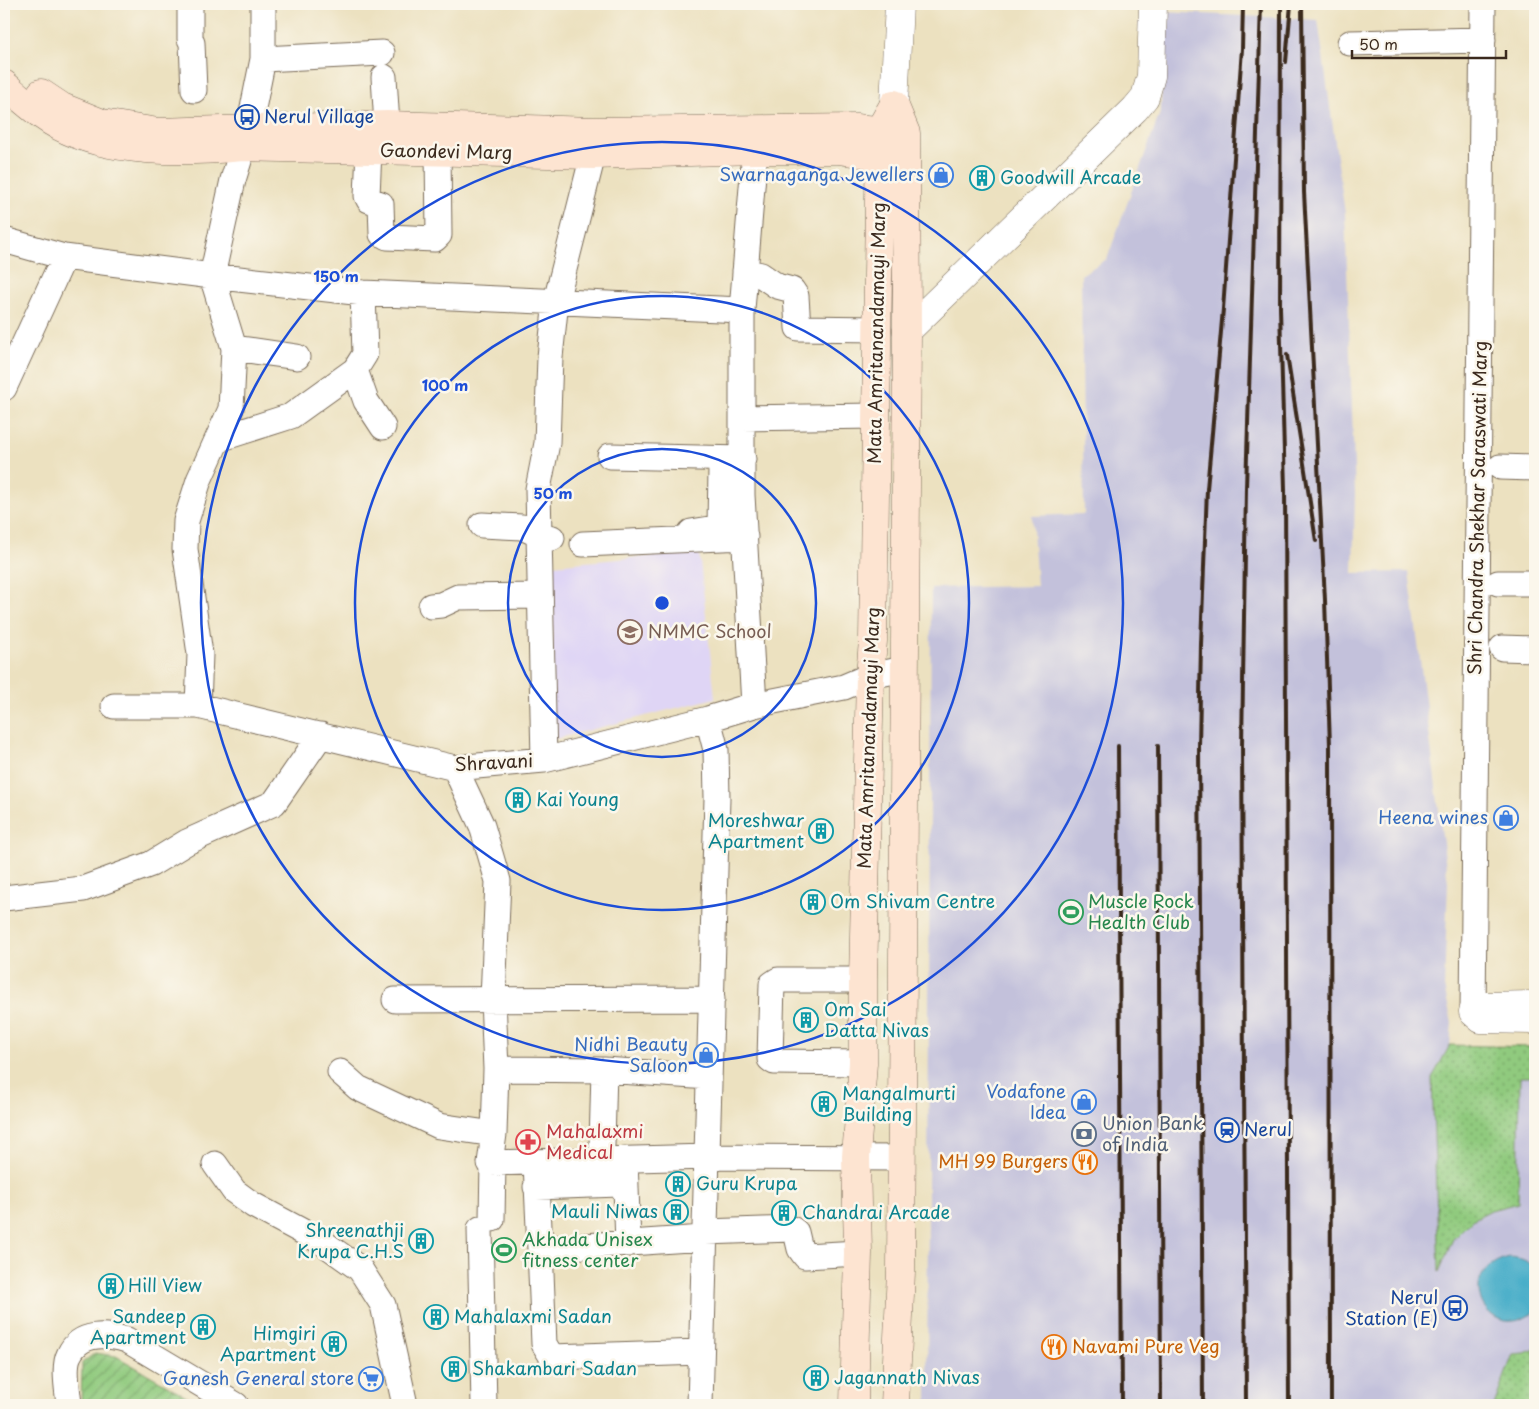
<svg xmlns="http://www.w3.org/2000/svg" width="1539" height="1409" viewBox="0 0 1539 1409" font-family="'Playpen Sans',sans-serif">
<defs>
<pattern id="park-dots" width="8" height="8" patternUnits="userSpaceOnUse" patternTransform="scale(1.25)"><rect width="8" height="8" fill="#90ca7e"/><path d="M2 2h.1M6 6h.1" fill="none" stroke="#77a467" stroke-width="1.8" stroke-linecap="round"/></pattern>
<pattern id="garden-furrows" width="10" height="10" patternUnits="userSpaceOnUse" patternTransform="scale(1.25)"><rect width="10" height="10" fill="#90ca7e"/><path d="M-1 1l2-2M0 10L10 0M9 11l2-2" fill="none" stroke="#77a467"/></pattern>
</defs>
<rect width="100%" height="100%" fill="#fbf7ec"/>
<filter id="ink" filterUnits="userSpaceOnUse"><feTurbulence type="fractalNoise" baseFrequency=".02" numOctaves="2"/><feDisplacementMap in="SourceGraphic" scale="10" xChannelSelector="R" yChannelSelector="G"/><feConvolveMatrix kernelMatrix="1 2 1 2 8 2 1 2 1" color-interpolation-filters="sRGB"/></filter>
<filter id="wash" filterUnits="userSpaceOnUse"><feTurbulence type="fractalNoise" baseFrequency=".0096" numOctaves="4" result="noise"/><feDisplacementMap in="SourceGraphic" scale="20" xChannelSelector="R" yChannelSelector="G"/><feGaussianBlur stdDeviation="1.12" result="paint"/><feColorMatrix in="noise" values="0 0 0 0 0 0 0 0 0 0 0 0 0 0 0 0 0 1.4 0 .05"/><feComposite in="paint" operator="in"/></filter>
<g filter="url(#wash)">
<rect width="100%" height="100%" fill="#ece1c0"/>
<!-- built -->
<path fill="#dfd5f5" d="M699 552 715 698 551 740 553 565Z"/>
<!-- railway -->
<path fill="#c3c1db" d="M1163 12 1318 20 1345 214 1355 494 1353 573 1409 572 1448 883 1444 987 1452 1023 1450 1045 1535 1047V1405H927L931 588 1037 586 1032 516 1084 514 1081 275 1107 259 1161 110Z"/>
<!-- park -->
<path fill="url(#park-dots)" stroke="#667a4e" d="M1450 1045 1535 1047V1077H1520L1518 1203 1491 1210 1472 1220 1453 1239 1439 1272 1432 1078Z
M1535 1349V1405H1494L1513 1354 1525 1353Z"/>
<!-- garden -->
<path fill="url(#garden-furrows)" stroke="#667a4e" d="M95 1353 116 1356 202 1405H81L82 1363Z"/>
<!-- water -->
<path fill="#49aec9" stroke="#426c74" d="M1510 1257C1520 1258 1528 1260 1535 1268V1311C1489 1349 1449 1270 1510 1257Z"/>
</g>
<g filter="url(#ink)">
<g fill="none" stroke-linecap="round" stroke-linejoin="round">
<defs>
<path id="minor" d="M190 4V39L192 43 194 90
M263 4V59L249 128 233 180 212 276 234 348 297 357
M1350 43 1483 40
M263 59 382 53
M384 77 387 125
M369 150 367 196 369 200 381 204 382 234 387 237 435 239 439 235 438 152
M4 240 64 257 212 276 363 293 742 310
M745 271 761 275 777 286 792 290 796 296 798 328 878 329
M355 370 366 401 383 427
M4 388 64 257
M743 418 875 416
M219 439 291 416 355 370 365 354 363 293
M610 456 743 459
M1500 467 1535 468
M482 525 522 527 539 535 552 538
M691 532 716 528 720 524 721 471
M583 544 745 537
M1498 583H1535
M431 606 441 605 458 597 540 596
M1502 648 1535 649
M754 705 742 495V310L755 150
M114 706H198L455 768 544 760 708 719 754 705 844 687 870 676 904 669
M198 706 200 654 185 549 186 521 199 480 231 409 234 348
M544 760 538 489 547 443 550 357 556 301 593 155 594 136
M455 768 482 826 498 881 493 999 496 1069 494 1134 490 1163 707 1157 902 1158
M4 898 83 889 151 864 187 842 274 803 321 735
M863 980H778L772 984 770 1059 774 1062 863 1063
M395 1000 712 999
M1473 1012 1483 4
M496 1069 604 1070 709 1077
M340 1072 358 1088 439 1126 494 1134
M602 1145 604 1070
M625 1159 628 1244
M536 1163 540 1249
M215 1164 234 1191 253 1205 322 1242 360 1269 383 1305 405 1405
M536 1187 619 1184
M492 1219 493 1163
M480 1229 484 1405
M705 1232 792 1229 796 1232 800 1249 805 1256 858 1253
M701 1352 552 1357 544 1344 540 1249 704 1238
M69 1405C68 1392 63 1367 69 1355 80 1331 107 1334 127 1340L236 1405
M700 1405 717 798 716 750 708 719"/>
<path id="tertiary" d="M894 104 899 4
M907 331 1135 109 1145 97 1151 76 1153 4
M1535 1005 1485 1006 1473 1012 1481 1019 1535 1020"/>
<path id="secondary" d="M4 84C26 103 48 124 76 134 125 154 190 152 242 147L593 155 755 150H838L880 156H898
M41 93 62 107 102 123 158 132 387 125 594 131 856 128 897 132
M894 104 906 133 907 331 901 1271 895 1405
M854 1405 858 1253 856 1157 863 1063V980L870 676 873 641 880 129 894 104"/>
</defs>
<!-- minor casing -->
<use href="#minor" stroke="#796a57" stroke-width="27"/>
<!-- tertiary casing -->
<use href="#tertiary" stroke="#796a57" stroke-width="29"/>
<!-- secondary casing -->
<use href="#secondary" stroke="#796a57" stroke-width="29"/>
<!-- minor -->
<use href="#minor" stroke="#fff" stroke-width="25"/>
<!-- tertiary -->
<use href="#tertiary" stroke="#fff" stroke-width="28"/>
<!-- secondary -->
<use href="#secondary" stroke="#fde4d1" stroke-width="28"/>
<!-- rail -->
<path stroke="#3b2a1e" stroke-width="4" d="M1281 4 1280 308 1285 489 1289 1405
M1302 4 1304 192 1325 600 1330 746 1331 1405
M1286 62 1291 4
M1287 355 1316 541
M1118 746 1122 1405
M1158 746 1161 1405
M1203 1405 1199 746 1201 644 1207 489 1223 309 1242 49 1243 4
M1246 1405 1242 746 1246 488 1261 4"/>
</g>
</g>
<!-- distance rings -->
<g fill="none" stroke="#1d4ed8" stroke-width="2.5">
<circle cx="662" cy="603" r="154"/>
<circle cx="662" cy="603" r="307"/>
<circle cx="662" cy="603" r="461"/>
</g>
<!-- icons -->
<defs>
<symbol id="bus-ring" viewBox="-11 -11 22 22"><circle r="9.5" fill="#fbf7ec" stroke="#1a4fb4" stroke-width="1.5"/><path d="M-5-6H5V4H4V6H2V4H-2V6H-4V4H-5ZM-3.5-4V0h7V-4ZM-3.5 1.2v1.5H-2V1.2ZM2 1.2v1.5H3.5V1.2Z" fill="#1a4fb4"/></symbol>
<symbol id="shop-ring" viewBox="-11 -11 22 22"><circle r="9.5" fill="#fbf7ec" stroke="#3f7fe0" stroke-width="1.5"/><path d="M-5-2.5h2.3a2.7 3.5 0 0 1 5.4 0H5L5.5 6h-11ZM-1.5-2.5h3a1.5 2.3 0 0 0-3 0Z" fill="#3f7fe0"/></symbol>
<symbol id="building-ring" viewBox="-11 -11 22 22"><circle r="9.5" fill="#fbf7ec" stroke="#0f9aa8" stroke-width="1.5"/><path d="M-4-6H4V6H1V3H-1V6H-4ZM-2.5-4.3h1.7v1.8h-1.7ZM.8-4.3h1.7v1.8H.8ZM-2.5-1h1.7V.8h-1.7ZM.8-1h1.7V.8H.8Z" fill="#0f9aa8"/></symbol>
<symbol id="school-ring" viewBox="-11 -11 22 22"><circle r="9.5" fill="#fbf7ec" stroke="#8d6e63" stroke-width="1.5"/><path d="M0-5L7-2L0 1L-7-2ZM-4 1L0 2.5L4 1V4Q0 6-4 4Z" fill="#8d6e63"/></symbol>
<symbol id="stadium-ring" viewBox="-11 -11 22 22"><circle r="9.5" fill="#fbf7ec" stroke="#2e9e5b" stroke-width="1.5"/><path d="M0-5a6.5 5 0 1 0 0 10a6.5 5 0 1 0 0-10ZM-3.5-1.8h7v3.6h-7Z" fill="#2e9e5b"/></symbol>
<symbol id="station-ring" viewBox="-11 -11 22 22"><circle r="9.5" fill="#fbf7ec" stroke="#1a4fb4" stroke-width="1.5"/><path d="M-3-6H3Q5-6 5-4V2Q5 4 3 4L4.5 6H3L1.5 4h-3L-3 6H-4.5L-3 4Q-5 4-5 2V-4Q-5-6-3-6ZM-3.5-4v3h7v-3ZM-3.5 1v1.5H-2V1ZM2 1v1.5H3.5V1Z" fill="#1a4fb4"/></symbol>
<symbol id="bank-ring" viewBox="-11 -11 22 22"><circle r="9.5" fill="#fbf7ec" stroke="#5c6f8a" stroke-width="1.5"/><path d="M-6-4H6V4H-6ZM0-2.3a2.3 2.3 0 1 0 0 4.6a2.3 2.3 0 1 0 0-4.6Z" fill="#5c6f8a"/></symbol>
<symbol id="pharmacy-ring" viewBox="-11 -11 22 22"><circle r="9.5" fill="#fbf7ec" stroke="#e0444e" stroke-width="1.5"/><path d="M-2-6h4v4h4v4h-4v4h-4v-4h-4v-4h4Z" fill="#e0444e"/></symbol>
<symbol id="restaurant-ring" viewBox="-11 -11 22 22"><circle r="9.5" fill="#fbf7ec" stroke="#e8710a" stroke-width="1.5"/><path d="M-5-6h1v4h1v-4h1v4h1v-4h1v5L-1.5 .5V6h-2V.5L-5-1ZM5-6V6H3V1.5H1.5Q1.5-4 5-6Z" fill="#e8710a"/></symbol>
<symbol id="supermarket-ring" viewBox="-11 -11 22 22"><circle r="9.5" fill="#fbf7ec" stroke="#3f7fe0" stroke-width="1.5"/><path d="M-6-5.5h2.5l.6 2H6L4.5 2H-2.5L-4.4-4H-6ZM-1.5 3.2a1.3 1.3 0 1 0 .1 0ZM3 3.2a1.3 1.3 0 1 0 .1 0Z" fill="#3f7fe0"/></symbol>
</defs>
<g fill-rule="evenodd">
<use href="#bus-ring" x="233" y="103" width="28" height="28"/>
<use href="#shop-ring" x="927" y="161" width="28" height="28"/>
<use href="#building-ring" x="968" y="164" width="28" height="28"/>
<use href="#school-ring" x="616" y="618" width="28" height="28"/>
<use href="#building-ring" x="504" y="786" width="28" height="28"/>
<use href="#shop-ring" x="1492" y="804" width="28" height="28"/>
<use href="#building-ring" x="807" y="817" width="28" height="28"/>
<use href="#building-ring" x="799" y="888" width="28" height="28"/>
<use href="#stadium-ring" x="1057" y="898" width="28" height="28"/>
<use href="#building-ring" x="792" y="1006" width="28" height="28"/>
<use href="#shop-ring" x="692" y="1041" width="28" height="28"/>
<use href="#shop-ring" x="1070" y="1088" width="28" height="28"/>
<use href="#building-ring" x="810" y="1090" width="28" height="28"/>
<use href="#station-ring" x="1213" y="1116" width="28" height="28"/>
<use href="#bank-ring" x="1070" y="1120" width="28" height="28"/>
<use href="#pharmacy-ring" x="514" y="1128" width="28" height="28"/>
<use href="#restaurant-ring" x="1071" y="1148" width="28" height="28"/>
<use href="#building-ring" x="664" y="1170" width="28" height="28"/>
<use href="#building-ring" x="662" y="1198" width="28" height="28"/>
<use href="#building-ring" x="770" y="1199" width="28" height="28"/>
<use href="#building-ring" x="407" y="1227" width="28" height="28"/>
<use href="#stadium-ring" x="490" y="1236" width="28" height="28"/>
<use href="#building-ring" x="97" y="1272" width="28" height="28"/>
<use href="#bus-ring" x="1441" y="1294" width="28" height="28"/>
<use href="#building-ring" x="422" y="1303" width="28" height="28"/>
<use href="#building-ring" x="189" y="1313" width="28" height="28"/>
<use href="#building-ring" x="320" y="1330" width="28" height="28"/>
<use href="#restaurant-ring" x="1040" y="1333" width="28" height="28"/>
<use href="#building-ring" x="440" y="1355" width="28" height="28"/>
<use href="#building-ring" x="802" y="1364" width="28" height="28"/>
<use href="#supermarket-ring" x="357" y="1365" width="28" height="28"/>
</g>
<g text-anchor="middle" stroke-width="5" stroke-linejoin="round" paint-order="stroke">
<!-- transit labels -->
<g font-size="18" fill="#164399" stroke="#fbf7ec" text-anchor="start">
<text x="264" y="123">Nerul Village</text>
<text x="1244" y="1136">Nerul</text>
<text x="1438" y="1304" text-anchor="end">Nerul<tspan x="1438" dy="21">Station (E)</tspan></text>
</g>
<!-- street labels -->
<g font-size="18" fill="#3b2a1e" stroke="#fbf7ec">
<text transform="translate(446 152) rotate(1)" y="6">Gaondevi Marg</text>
<text transform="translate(877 333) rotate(-89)" y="6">Mata Amritanandamayi Marg</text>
<text transform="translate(1478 508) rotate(-89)" y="6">Shri Chandra Shekhar Saraswati Marg</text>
<text transform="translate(869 738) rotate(-88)" y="6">Mata Amritanandamayi Marg</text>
<text transform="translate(494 763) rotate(-3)" y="6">Shravani</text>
</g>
<!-- shop labels -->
<g font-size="18" fill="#366cbe" stroke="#fbf7ec" text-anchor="end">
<text x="924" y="181">Swarnaganga Jewellers</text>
<text x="1488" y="824">Heena wines</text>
<text x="688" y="1051">Nidhi Beauty<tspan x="688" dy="21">Saloon</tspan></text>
<text x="1066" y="1098">Vodafone<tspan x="1066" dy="21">Idea</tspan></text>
<text x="354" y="1385">Ganesh General store</text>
</g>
<!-- culture labels -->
<g font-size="18" fill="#0d838f" stroke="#fbf7ec" text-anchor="start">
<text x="1000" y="184">Goodwill Arcade</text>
<text x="536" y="806">Kai Young</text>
<text x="804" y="827" text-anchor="end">Moreshwar<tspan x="804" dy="21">Apartment</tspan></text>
<text x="830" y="908">Om Shivam Centre</text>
<text x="824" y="1016">Om Sai<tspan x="824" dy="21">Datta Nivas</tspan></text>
<text x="842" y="1100">Mangalmurti<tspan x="842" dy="21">Building</tspan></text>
<text x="696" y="1190">Guru Krupa</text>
<text x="658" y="1218" text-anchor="end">Mauli Niwas</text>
<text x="802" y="1219">Chandrai Arcade</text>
<text x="404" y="1237" text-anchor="end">Shreenathji<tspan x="404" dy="21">Krupa C.H.S</tspan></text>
<text x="128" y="1292">Hill View</text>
<text x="186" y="1323" text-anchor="end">Sandeep<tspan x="186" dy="21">Apartment</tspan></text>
<text x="454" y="1323">Mahalaxmi Sadan</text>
<text x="316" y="1340" text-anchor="end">Himgiri<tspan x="316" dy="21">Apartment</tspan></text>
<text x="472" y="1375">Shakambari Sadan</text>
<text x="834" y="1384">Jagannath Nivas</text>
</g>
<!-- education labels -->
<g font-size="18" fill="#785e54" stroke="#fbf7ec" text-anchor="start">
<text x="648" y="638">NMMC School</text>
</g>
<!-- leisure labels -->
<g font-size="18" fill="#27864d" stroke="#fbf7ec" text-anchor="start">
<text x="1088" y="908">Muscle Rock<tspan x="1088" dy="21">Health Club</tspan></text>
<text x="522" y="1246">Akhada Unisex<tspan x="522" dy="21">fitness center</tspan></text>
</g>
<!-- service labels -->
<g font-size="18" fill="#4e5e75" stroke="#fbf7ec" text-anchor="start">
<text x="1102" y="1130">Union Bank<tspan x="1102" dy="21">of India</tspan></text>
</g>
<!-- health labels -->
<g font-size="18" fill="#be3a42" stroke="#fbf7ec" text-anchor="start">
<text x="546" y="1138">Mahalaxmi<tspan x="546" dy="21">Medical</tspan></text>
</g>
<!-- food labels -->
<g font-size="18" fill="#c56008" stroke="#fbf7ec" text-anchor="end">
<text x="1068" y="1168">MH 99 Burgers</text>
<text x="1072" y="1353" text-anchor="start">Navami Pure Veg</text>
</g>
</g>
<circle cx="662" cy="603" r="8" fill="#1d4ed8" stroke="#fbf7ec" stroke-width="2.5"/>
<g font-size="15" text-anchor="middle" font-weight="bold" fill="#1d4ed8" stroke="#fbf7ec" stroke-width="5" stroke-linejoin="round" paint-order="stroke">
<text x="336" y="282">150 m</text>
<text x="445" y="391">100 m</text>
<text x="553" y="499">50 m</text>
</g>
<!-- margin -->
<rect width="1539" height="1409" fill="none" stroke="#fbf7ec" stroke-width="20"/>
<!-- scale -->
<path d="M1352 50v8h154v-8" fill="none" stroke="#3b2a1e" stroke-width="2.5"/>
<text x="1359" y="50" font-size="15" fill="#3b2a1e" stroke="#fbf7ec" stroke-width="4" paint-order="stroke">50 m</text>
</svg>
